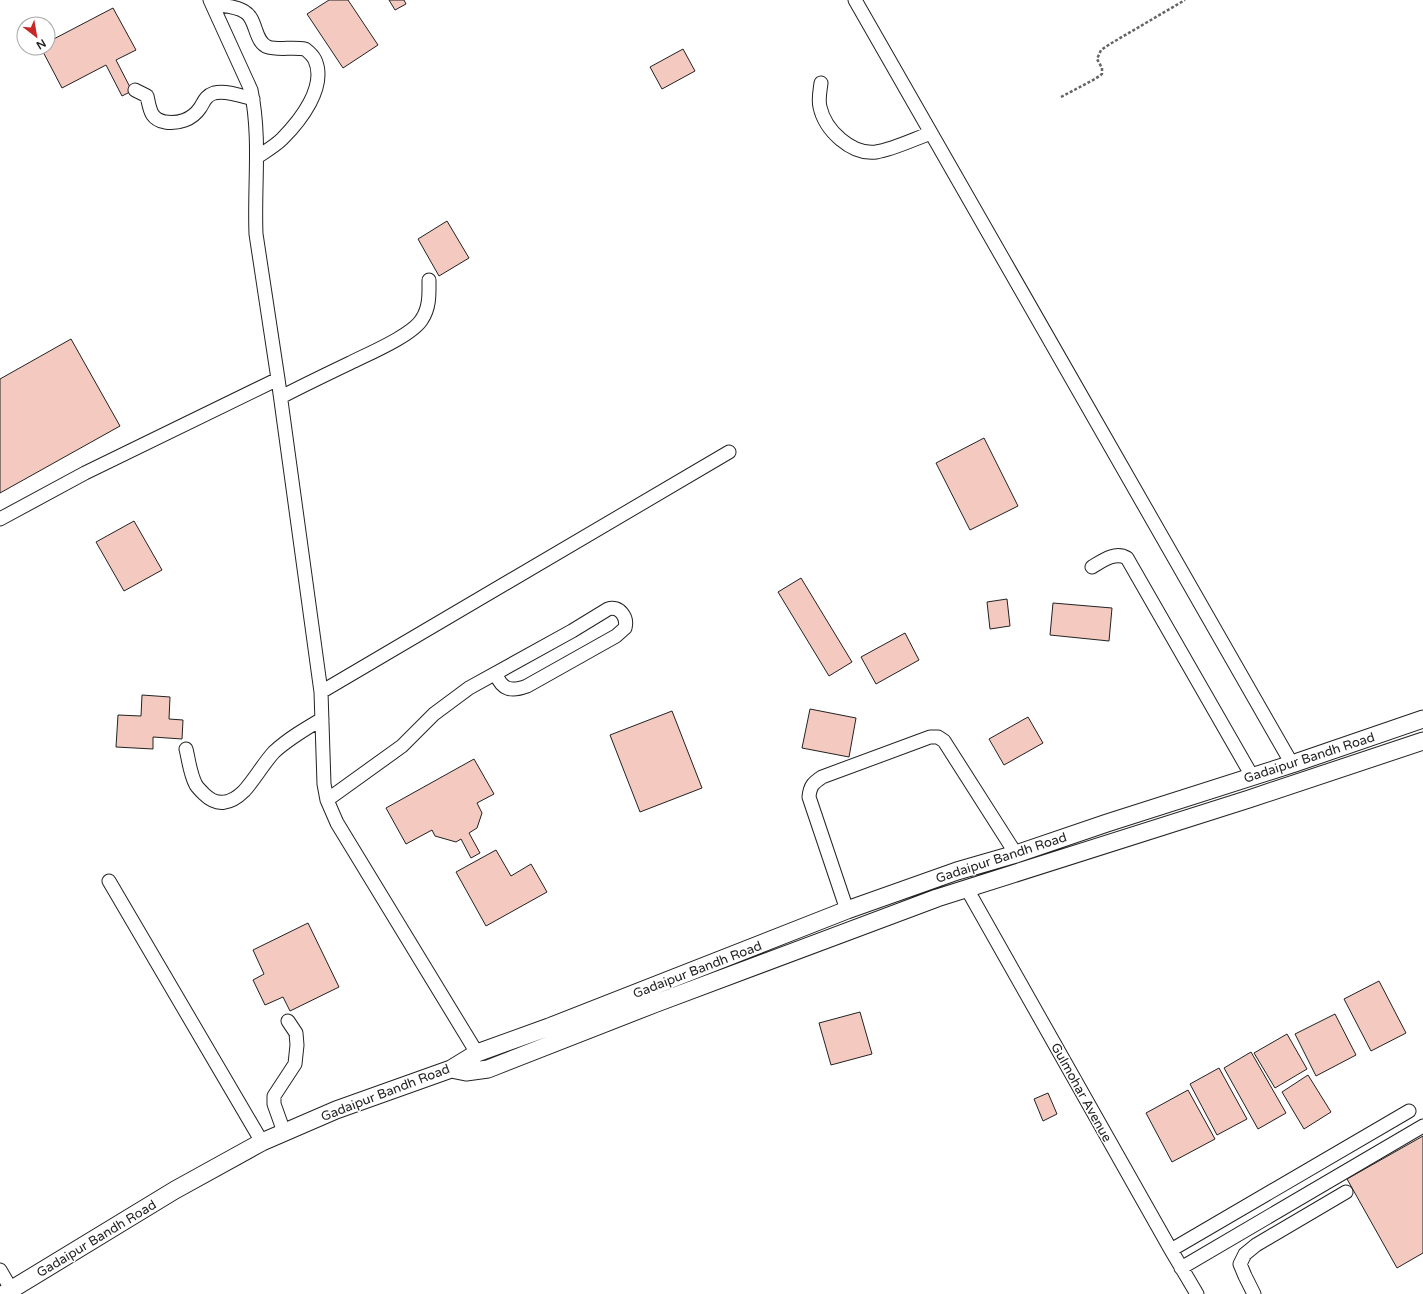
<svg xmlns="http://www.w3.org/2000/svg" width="1423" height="1294" viewBox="0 0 1423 1294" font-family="'Varela Round',sans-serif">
<rect width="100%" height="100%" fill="#fff"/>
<!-- building -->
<path fill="#f3c9c0" stroke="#222" d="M329 0H348L378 45 343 68 307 14Z
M389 0H404L406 4 395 10Z
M113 8 136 50 116 60 132 91 122 96 106 65 62 88 41 48H48V42Z
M683 49 695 71 662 89 650 67Z
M447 221 469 258 439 276 418 239Z
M71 339 120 426 0 493V379Z
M984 438 1018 506 970 530 936 463Z
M134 521 162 570 124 591 96 542Z
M801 578 852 662 829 676 778 592Z
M1007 599 1010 626 990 629 987 602Z
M1053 603 1112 608 1109 641 1050 635Z
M905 633 919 660 876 684 861 657Z
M142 695 170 697 169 719 183 720 182 739 153 737V749L116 747 118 715 141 716Z
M810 709 856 718 849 757 802 748Z
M672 711 702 788 640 812 610 735Z
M1028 717 1043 743 1004 765 989 739Z
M474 759 494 794 477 803 482 813 477 828 469 833 480 853 471 858 461 839 456 842 435 836 432 830 406 844 386 808Z
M496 850 511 876 531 864 547 892 486 926 456 872Z
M308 923 339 987 290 1011 283 997 265 1005 253 980 264 974 253 950Z
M1379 981 1406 1033 1371 1051 1344 999Z
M860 1012 872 1054 831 1065 819 1023Z
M1335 1014 1356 1055 1316 1076 1295 1034Z
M1287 1034 1307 1069 1275 1088 1254 1053Z
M1251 1052 1286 1113 1258 1129 1224 1068Z
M1219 1068 1247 1119 1217 1135 1190 1084Z
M1308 1075 1331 1112 1304 1129 1282 1092Z
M1188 1090 1215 1139 1172 1162 1146 1113Z
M1048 1093 1057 1114 1043 1121 1034 1099Z
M1423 1136V1253L1397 1268 1347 1179Z"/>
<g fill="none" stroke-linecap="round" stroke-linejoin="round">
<defs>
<path id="minor" d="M210 0 251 90C261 138 254 186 256 234L278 379 321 692 324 784 327 800 337 823 477 1053
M855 0 1292 764
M212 4C222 6 237 6 245 12 257 19 254 42 268 47 276 50 295 47 305 49 309 52 313 56 315 60 327 87 300 121 282 139 275 146 266 151 257 157
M821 83C820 91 818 100 820 107 825 130 851 155 876 152 894 149 914 139 931 133
M135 90 147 96C150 109 150 119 165 122 178 124 192 120 200 108 204 102 205 96 214 93 226 90 242 96 253 99
M281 397C304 385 327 374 350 363 368 354 413 335 422 319 430 307 429 293 429 280
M0 519 85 473 278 379
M1092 567C1102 561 1115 551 1127 558L1252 776
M321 692 729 452
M186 749C189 761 190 774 196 785 198 788 201 791 204 794 217 807 231 804 244 791 255 779 263 764 274 752 288 739 305 729 322 719
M327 800 402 746 434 714 469 688 572 631 608 609C619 605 628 617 625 628L616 636 527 686C511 692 502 690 496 674
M109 881 262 1142
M967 889 1171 1250 1197 1294
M847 910 809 797C810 786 813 783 822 777L930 737H938L944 741 1016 854
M284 1132 274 1104V1096L295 1064 297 1045 296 1033 288 1021
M1171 1250 1409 1111
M1181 1268 1423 1126
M0 1270 14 1294
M1254 1294 1245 1276 1240 1264 1245 1254 1256 1245 1346 1192"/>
<path id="tertiary" d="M451 1069 466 1072 488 1069 654 1004 937 898 1249 799 1423 741
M4 1294 175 1190 262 1142 336 1110 451 1069 477 1053 549 1027 847 910 957 871 1016 854 1107 823 1292 764 1423 719"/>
</defs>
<!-- minor casing -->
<use href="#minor" stroke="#222" stroke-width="15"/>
<!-- tertiary casing -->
<use href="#tertiary" stroke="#222" stroke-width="19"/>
<!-- path -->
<path stroke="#646464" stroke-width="2.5" stroke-dasharray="3 2" stroke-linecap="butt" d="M1061 97 1095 79 1102 74V68L1097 59 1101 50 1110 44 1185 0"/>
<!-- minor -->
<use href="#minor" stroke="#fff" stroke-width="13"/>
<!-- tertiary -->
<use href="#tertiary" stroke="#fff" stroke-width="17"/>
</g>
<g text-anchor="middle" stroke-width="3" stroke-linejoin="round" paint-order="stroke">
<!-- street labels -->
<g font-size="13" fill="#222" stroke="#fff">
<text transform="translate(1309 757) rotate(-18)" y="5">Gadaipur Bandh Road</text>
<text transform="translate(1001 857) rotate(-18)" y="5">Gadaipur Bandh Road</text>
<text transform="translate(697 969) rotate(-21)" y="5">Gadaipur Bandh Road</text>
<text transform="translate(385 1092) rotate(-21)" y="5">Gadaipur Bandh Road</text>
<text transform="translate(1082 1092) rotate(61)" y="5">Gulmohar Avenue</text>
<text transform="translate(96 1238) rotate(-31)" y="5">Gadaipur Bandh Road</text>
</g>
</g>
<!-- north arrow -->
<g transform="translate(36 36) rotate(149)"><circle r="19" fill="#ffffff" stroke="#a7a7a7"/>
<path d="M0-3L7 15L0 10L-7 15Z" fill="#c62828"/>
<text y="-6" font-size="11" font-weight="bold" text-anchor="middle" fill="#222222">N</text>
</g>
</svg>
